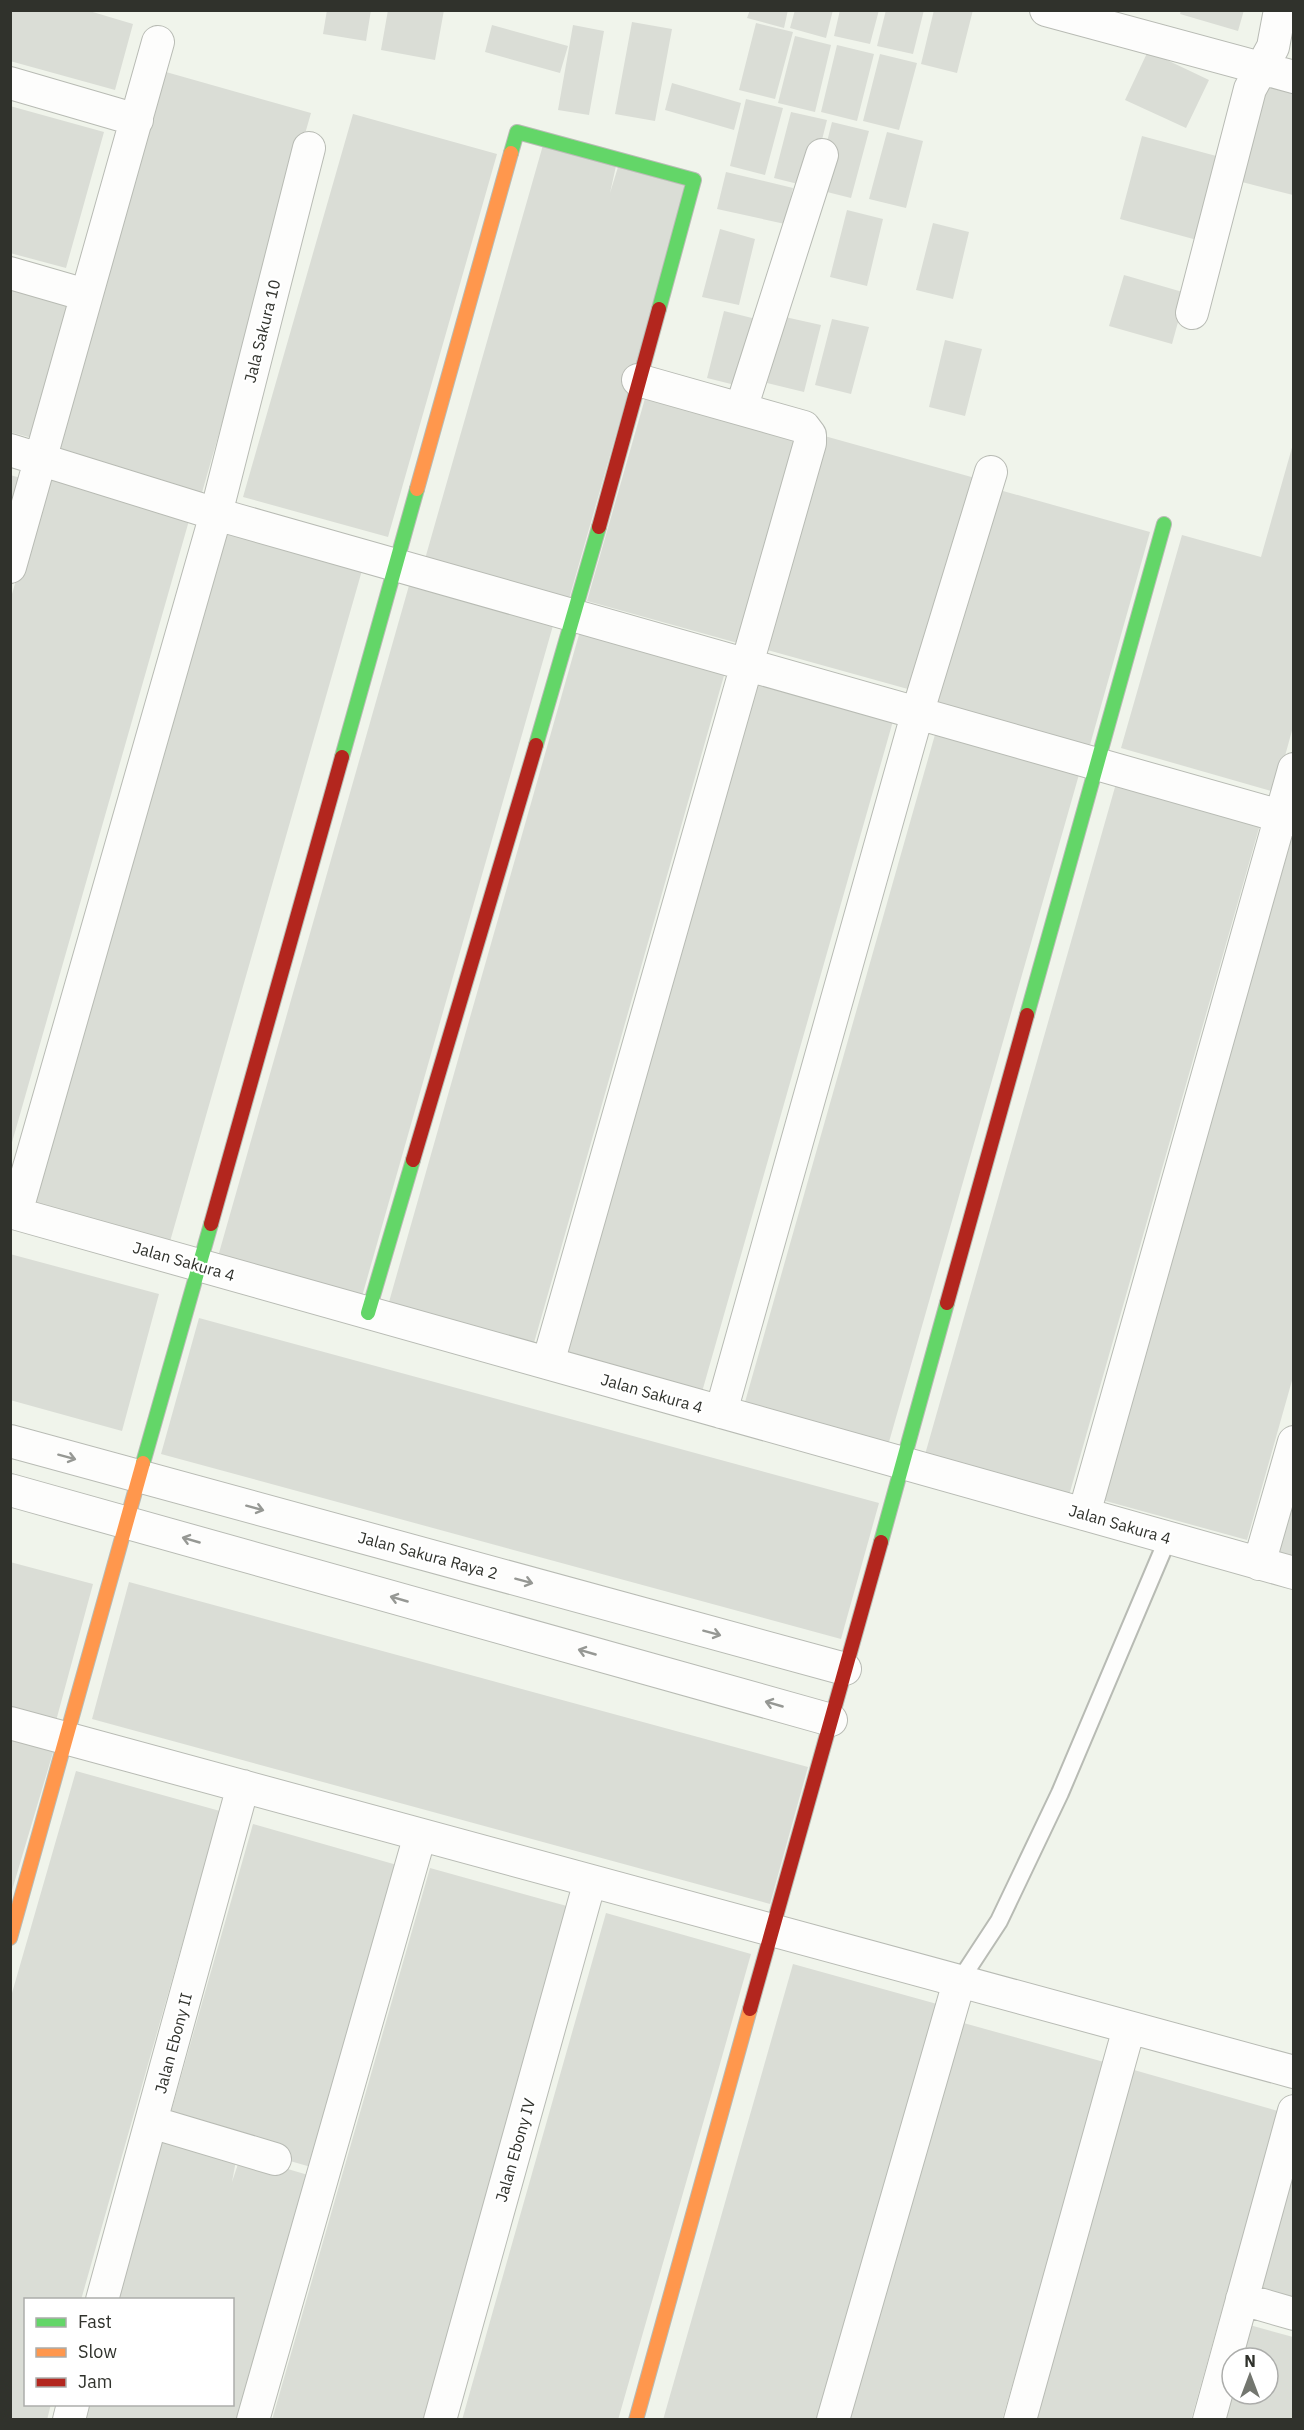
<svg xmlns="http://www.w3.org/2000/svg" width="1304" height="2430" viewBox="0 0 1304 2430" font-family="'IBM Plex Sans',sans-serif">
<rect width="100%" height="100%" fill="#f0f4eb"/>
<!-- building -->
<path fill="#daddd6" d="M10 10H86L133 24 115 90 10 61Z
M327 10H371L366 41 323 34Z
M388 10H444L435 60 381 50Z
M750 10H788L784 28 747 18Z
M795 10H833L826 38 790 28Z
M840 10H879L870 44 834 36Z
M886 10H924L913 54 877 46Z
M934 10H973L957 73 921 64Z
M1181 10H1244L1238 31 1180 14Z
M632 22 672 29 655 121 615 114Z
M756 23 793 32 775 99 739 90Z
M492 25 568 46 560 73 485 52Z
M573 25 604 31 589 115 558 110Z
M795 36 831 45 815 112 778 103Z
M837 45 874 54 857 121 821 112Z
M1148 51 1209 80 1186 128 1125 100Z
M880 54 917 63 899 130 863 121Z
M166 72 311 113 201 496 58 455Z
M1267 81 1293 88V195L1242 182Z
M672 83 741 103 734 130 665 110Z
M746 99 783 108 765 175 730 166Z
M10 106 104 132 66 268 10 253Z
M791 112 827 120 810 187 774 178Z
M353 114 497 154 388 537 243 497Z
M832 122 869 131 851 198 815 189Z
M887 132 923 141 906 208 869 199Z
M1142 136 1220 157 1197 240 1120 219Z
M543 145 616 166 610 193 618 167 687 186 569 599 425 559Z
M726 172 793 188 785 224 717 209Z
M847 210 883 219 867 286 830 277Z
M933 223 969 232 953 299 916 290Z
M720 229 755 239 739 305 702 297Z
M1124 275 1186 293 1172 344 1109 326Z
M10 285 70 301 32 438 10 432Z
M724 311 760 320 743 387 707 378Z
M785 317 821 325 804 392 767 383Z
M832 319 869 327 851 394 815 385Z
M945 340 982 349 965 416 929 407Z
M648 388 802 431 741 644 587 601Z
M821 435 975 478 915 691 760 648Z
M1293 444V727L1275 792 1121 748 1182 535 1261 557Z
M48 469 192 510 11 1146 10 601Z
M10 475 21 478 10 511Z
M996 489 1150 532 1090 745 935 702Z
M220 520 365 560 169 1245 25 1204Z
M412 575 556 615 361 1300 217 1260Z
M580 631 725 672 530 1357 385 1316Z
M751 673 895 714 700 1399 556 1358Z
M938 724 1082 764 887 1449 743 1409Z
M1119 773 1263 814 1068 1499 924 1458Z
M1293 834V1377L1247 1540 1102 1500Z
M10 1254 159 1294 122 1431 10 1400Z
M199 1318 879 1503 841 1639 161 1454Z
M1293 1483V1570L1270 1564Z
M10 1562 93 1584 56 1721 10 1709Z
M129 1582 808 1767 770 1904 92 1719Z
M10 1736 54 1749 10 1897Z
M76 1771 220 1811 81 2300H26V2404H51L47 2420H10V2000Z
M253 1824 397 1865 311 2167 167 2126Z
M430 1868 574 1908 428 2420H272Z
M606 1913 751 1954 718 2071 618 2420H462Z
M793 1964 937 2004 819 2420H663Z
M960 2022 1104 2062 1045 2273 1002 2420H847Z
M1134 2070 1278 2111 1227 2292 1191 2420H1035Z
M164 2131 237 2155 232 2182 241 2155 308 2175 239 2420H83L87 2404H232V2300H117Z
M1293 2155V2301L1254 2290Z
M1246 2324 1293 2337V2420H1219L1232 2394H1268V2358H1236Z"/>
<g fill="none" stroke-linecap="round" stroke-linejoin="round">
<defs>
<path id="lane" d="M959 1982 999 1921 1060 1793 1168 1538"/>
<path id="street" d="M1046 10 1294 77
M10 83 137 120
M10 273 86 295
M1192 313 1250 89 1273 47 1280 10
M741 409 822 155
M10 450 216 514 1294 820
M10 567 158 42
M10 1212 1294 1573
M16 1213 216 514 309 148
M548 1363 810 443V435L804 427 638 380
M721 1412 918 711 991 472
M10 1441 845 1669
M10 1490 831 1720
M1084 1514 1294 769
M1259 1564 1294 1442
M10 1723 1294 2072
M151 2122 275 2159
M1242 2299 1294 2314
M102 2300 243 1786
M69 2420 73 2404
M253 2420 420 1835
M440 2420 590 1881
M833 2420 959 1982
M1020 2420 1129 2028
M1209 2420 1294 2111"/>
<path id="fast" d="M511 153 517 132 694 180 659 309
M536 745 599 527
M342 757 417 489
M1027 1015 1164 524
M368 1313 413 1160
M143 1463 211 1224
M881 1542 947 1303"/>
<path id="slow" d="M417 489 511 153
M10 1938 143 1463
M636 2420 750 2009"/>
<path id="jam" d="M599 527 659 309
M413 1160 536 745
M211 1224 342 757
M947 1303 1027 1015
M750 2009 881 1542"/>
</defs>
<!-- lane casing -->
<use href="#lane" stroke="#b8bbb4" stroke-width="20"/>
<!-- street casing -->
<use href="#street" stroke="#b8bbb4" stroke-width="34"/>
<!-- fast casing -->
<use href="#fast" stroke="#b8bbb4" stroke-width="16"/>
<!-- slow casing -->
<use href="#slow" stroke="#b8bbb4" stroke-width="16"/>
<!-- jam casing -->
<use href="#jam" stroke="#b8bbb4" stroke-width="16"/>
<!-- lane -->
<use href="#lane" stroke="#fdfdfc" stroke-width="16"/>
<!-- street -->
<use href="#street" stroke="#fdfdfc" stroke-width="32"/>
<!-- fast -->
<use href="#fast" stroke="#63d668" stroke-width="14"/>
<!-- slow -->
<use href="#slow" stroke="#ff974d" stroke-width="14"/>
<!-- jam -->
<use href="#jam" stroke="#b3261e" stroke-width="14"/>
</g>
<!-- one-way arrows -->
<defs><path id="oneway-shaft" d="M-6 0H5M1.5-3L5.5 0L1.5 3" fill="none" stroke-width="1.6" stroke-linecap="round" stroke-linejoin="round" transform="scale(1.5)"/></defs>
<g stroke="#969894">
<use href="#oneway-shaft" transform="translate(67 1457) rotate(15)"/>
<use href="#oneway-shaft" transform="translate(255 1508) rotate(15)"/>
<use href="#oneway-shaft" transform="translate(191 1540) rotate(-164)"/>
<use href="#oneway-shaft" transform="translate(524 1581) rotate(15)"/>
<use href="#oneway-shaft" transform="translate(399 1599) rotate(-164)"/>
<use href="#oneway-shaft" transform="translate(712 1633) rotate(15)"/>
<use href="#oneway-shaft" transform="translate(587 1652) rotate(-164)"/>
<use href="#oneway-shaft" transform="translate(774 1704) rotate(-164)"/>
</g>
<g text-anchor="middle" stroke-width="4.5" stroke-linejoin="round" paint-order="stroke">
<!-- street labels -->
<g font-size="16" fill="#30322c" stroke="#fff">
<text transform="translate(262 331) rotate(-76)" y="6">Jala Sakura 10</text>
<text transform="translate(184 1261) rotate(16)" y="6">Jalan Sakura 4</text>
<text transform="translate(652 1393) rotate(16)" y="6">Jalan Sakura 4</text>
<text transform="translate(1120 1524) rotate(16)" y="6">Jalan Sakura 4</text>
<text transform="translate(428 1555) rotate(15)" y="6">Jalan Sakura Raya 2</text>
<text transform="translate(173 2043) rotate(-75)" y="6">Jalan Ebony II</text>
<text transform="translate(515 2150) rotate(-74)" y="6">Jalan Ebony IV</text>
</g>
</g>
<!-- border -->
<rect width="1304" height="2430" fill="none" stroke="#30322c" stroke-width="24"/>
<!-- legend -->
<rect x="24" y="2298" width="210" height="108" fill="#ffffff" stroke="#acadab" stroke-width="1.5"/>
<rect x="36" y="2318" width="30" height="9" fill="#63d668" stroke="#acadab" stroke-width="1.5"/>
<text x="78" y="2328" font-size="18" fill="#30322c">Fast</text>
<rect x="36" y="2348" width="30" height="9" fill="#ff974d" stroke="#acadab" stroke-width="1.5"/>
<text x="78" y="2358" font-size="18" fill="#30322c">Slow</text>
<rect x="36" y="2378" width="30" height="9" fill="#b3261e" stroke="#acadab" stroke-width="1.5"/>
<text x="78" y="2388" font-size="18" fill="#30322c">Jam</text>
<!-- north arrow -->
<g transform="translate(1250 2376)"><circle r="28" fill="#ffffff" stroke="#acadab" stroke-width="1.5"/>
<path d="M0-4.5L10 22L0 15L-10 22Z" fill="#73766f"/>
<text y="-9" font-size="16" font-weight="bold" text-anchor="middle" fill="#30322c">N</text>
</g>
</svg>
